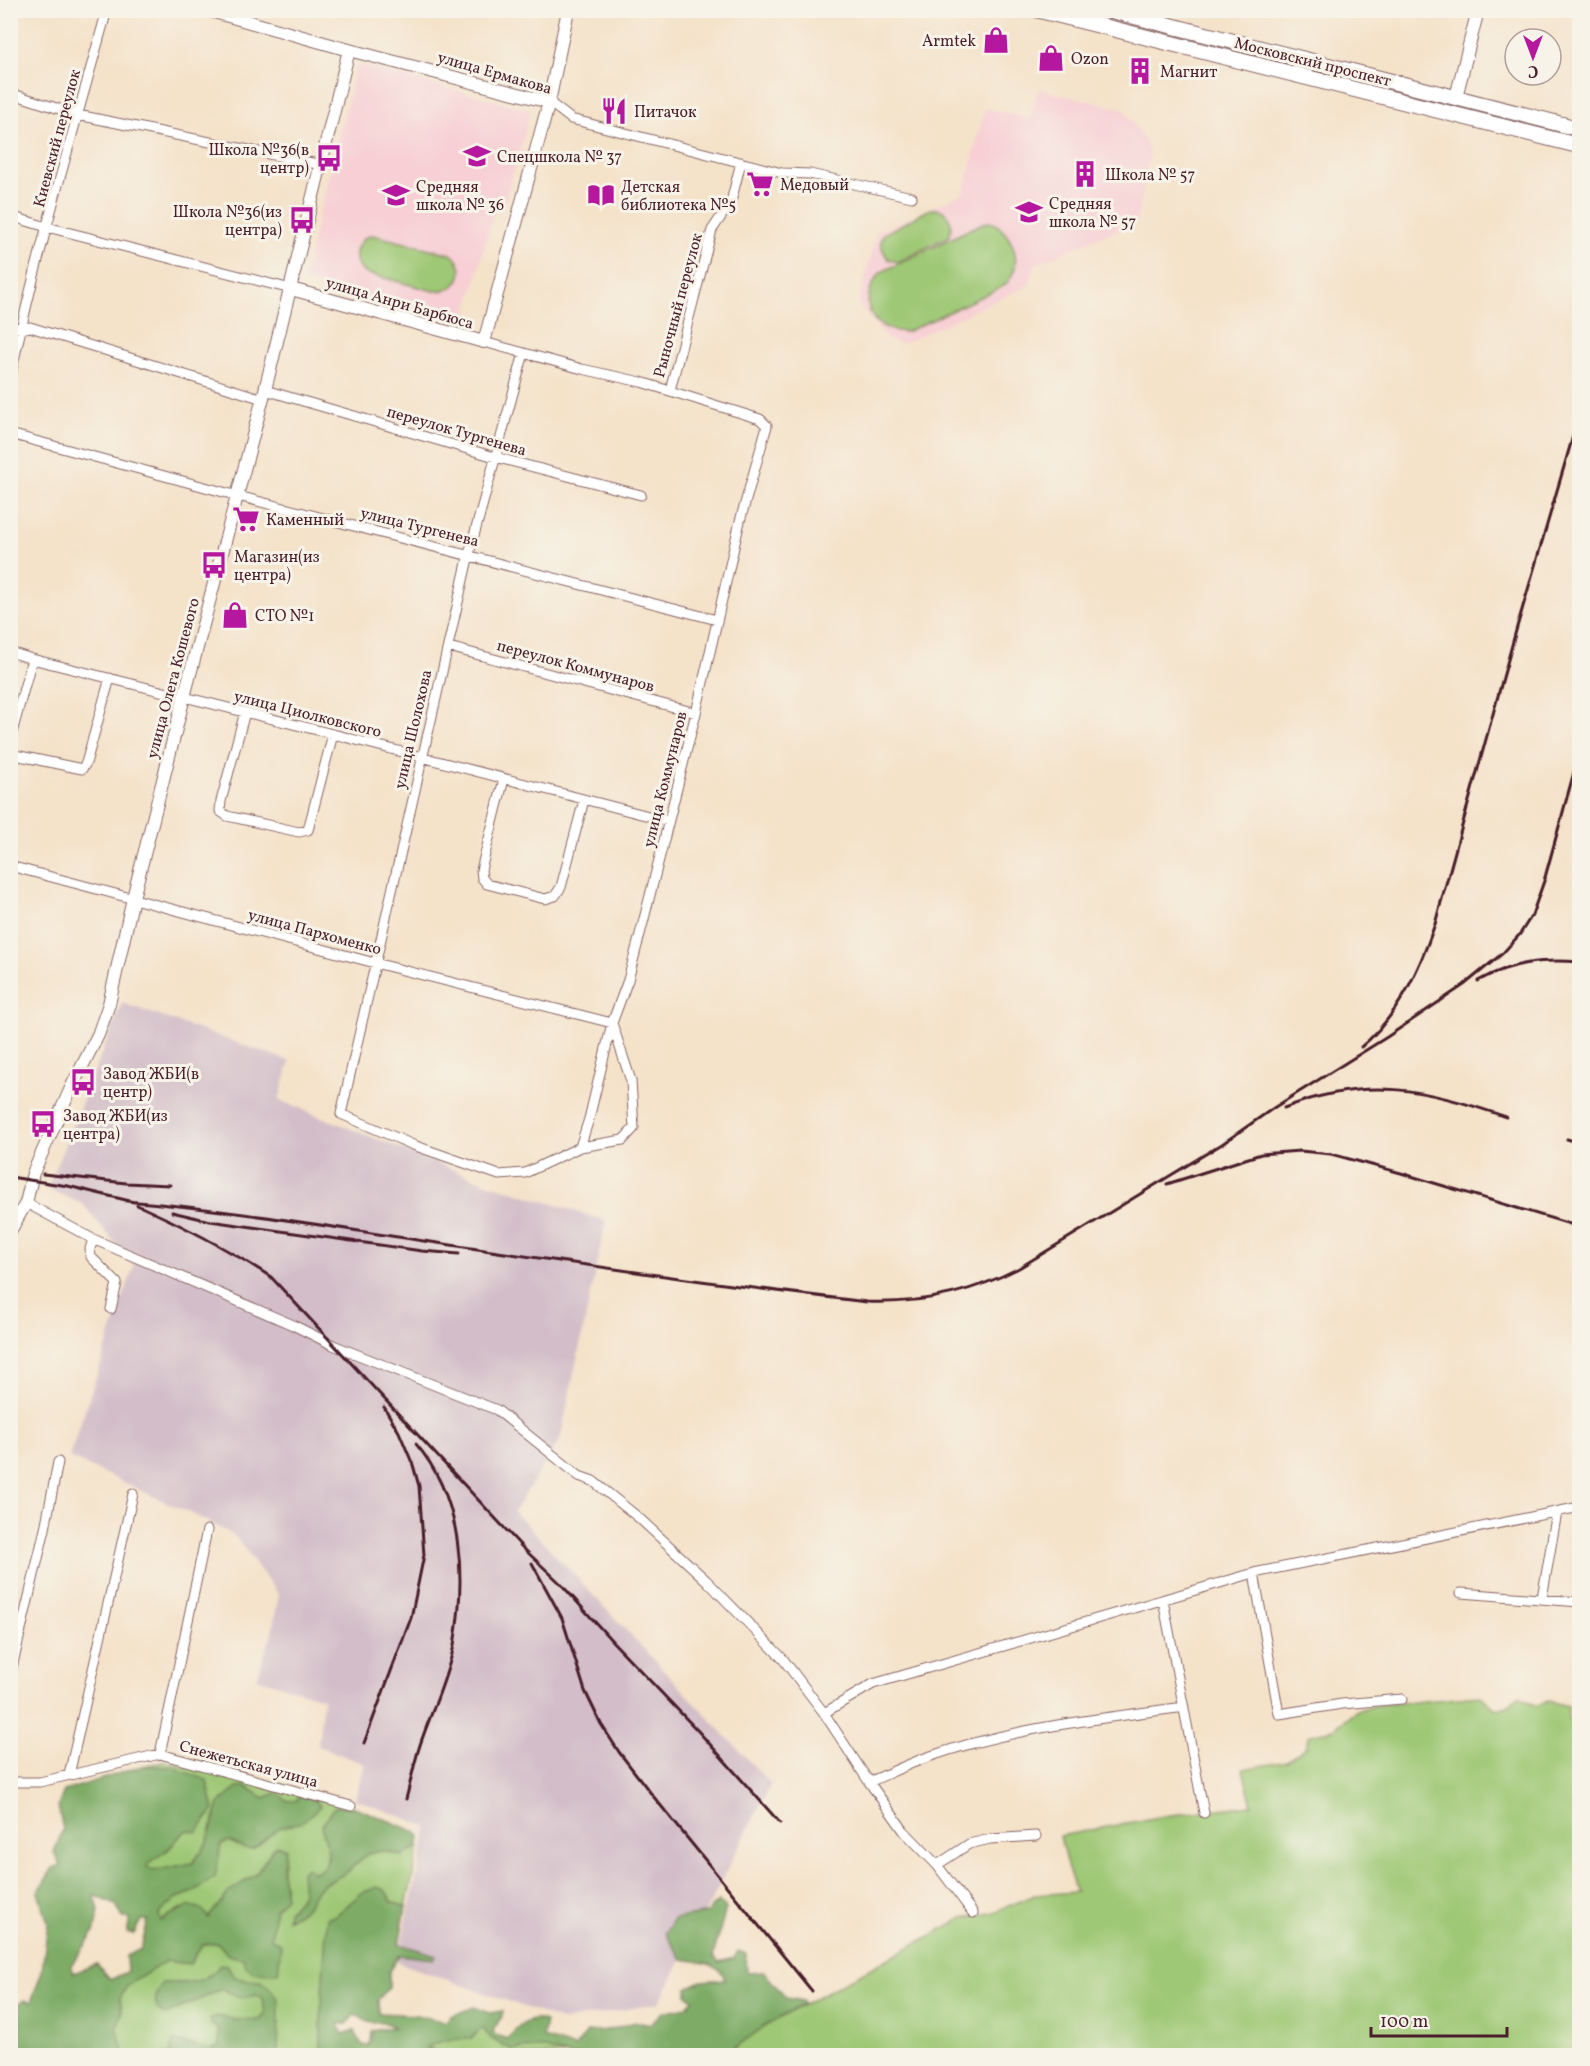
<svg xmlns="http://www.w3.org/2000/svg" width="1590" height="2066" viewBox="0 0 1590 2066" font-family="Vollkorn,serif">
<rect width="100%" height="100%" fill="#f7f3e8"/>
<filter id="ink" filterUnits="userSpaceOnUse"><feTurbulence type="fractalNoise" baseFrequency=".0167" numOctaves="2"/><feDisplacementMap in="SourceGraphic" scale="12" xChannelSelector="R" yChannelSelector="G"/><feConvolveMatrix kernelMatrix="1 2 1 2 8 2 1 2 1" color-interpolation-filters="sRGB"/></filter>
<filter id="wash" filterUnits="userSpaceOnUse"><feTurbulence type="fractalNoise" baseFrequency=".008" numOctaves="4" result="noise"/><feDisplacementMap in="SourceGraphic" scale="24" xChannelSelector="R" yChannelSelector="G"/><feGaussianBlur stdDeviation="1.35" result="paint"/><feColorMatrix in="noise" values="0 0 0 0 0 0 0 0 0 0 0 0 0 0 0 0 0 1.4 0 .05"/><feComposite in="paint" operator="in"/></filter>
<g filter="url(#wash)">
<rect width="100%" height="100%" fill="#f4e2c9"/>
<!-- built -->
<path fill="#f7cfd4" d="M359 65 531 110 504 205 496 204 464 323 303 280 356 66Z
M1038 89 1124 109 1146 143 1150 155 1136 222 1035 264 1029 285 902 344 887 339 858 304 877 232 964 193 985 108 1030 119Z"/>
<!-- industrial -->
<path fill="#d2bdc8" d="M122 1003 290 1061 279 1100 484 1182 606 1221 560 1440 514 1511 771 1784 659 2003 564 2021 397 1962 428 1827 355 1799 365 1764 318 1746 323 1698 256 1678 271 1637 279 1595 235 1536 207 1521 69 1457 134 1266 83 1204 47 1189Z"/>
<!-- green -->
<path fill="#9ec875" stroke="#747450" stroke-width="1.5" d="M930 209C931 209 940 209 941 210 951 214 954 229 948 237L898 262 888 259C883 250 877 243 884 234Z
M993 222C1015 238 1025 265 1004 286L906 332C868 330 857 301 881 272L983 223Z
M372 235 451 254C471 269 458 293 434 291L365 273C350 262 354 240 372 235Z
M1481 1696 1496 1709 1508 1706 1520 1696 1536 1706 1548 1701 1568 1706V1718L1579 1728V2055L713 2056 733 2049 765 2026 803 2005 963 1918 992 1913 1035 1895 1076 1892 1067 1866 1060 1836 1164 1816 1252 1805 1243 1769 1287 1761 1307 1746 1308 1736 1334 1729 1357 1710 1380 1705Z
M163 1762C229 1774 294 1784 357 1808L335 1807 326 1865 320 1871 313 1872 303 1894 288 1911V1919C314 1909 304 1903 320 1887 327 1881 338 1879 345 1873 371 1853 366 1844 402 1856L419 1846 406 1907 392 1902 385 1890 362 1893 335 1916 327 1917 321 2010V2055H278L277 1998 261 1981 237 1979 230 1973 216 1971 196 1983H163L165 2015 222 1989 242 1998 257 1995 263 1998 265 2014 260 2020H235L217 2016 220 2047C199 2054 190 2039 173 2042L170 2055H124L117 2028 122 2013 120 1998 128 1984 166 1961 190 1964 202 1944 218 1943 229 1955 244 1959 271 1940 275 1909 286 1897 282 1872 286 1849 276 1845 256 1874 229 1892 208 1918 181 1908 161 1921 158 1914 177 1898 193 1892 221 1844 229 1841C261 1858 254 1842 278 1828 285 1825 294 1824 302 1822L296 1801H288L277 1793 264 1798 245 1786 219 1804 207 1843 193 1863 153 1871 146 1867C153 1858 162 1855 170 1848 177 1841 179 1834 188 1829L172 1767 142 1766Z
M482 2028 492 2039 511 2049 542 2048 570 2055 450 2056 427 2049C438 2039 456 2039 471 2039Z"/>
<!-- forest -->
<path fill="#7eac66" stroke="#646648" stroke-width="1.5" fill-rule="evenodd" d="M142 1766 172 1767 207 1780 214 1809 197 1832 188 1830C179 1834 177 1841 170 1847 162 1855 153 1858 147 1867L153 1871 193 1863 207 1843 219 1804 237 1787 245 1786 264 1798 277 1793 288 1801H296L301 1795 315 1800 320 1806 302 1822 279 1828 253 1849H245L229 1841 221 1844 215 1877 193 1892 177 1898 159 1914 161 1921C177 1911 197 1896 208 1918L229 1892 256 1874 276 1845 286 1849 282 1872 286 1897 275 1909 271 1939 281 1943 278 1973 253 1972 246 1966 244 1959 228 1955 218 1943 202 1944 190 1964 166 1961 128 1985 120 1998 122 2013 117 2028 124 2055 19 2056 11 2050 18 2005 24 2000 31 2002 42 1971 48 1923 38 1892 53 1868 60 1865 54 1852 63 1829 58 1806 64 1791ZM94 1895 116 1905 123 1918H130L127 1933 134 1934 141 1920H148L141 1949 126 1956 127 1972 110 1980 97 1964 74 1973 71 1965 94 1933 99 1910Z
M335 1807 357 1808 414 1831 420 1836 419 1846 402 1856C366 1844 371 1854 345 1873 338 1879 326 1881 320 1887 304 1904 313 1909 287 1919L288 1912 303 1894 301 1872 307 1867 313 1872C337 1868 326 1841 321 1826Z
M377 1887 385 1890 392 1902 406 1907 399 1944 436 1955 434 1959 399 1955 389 1971V1987L378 2000 379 2013 416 2015 445 2022 451 2016 474 2007 490 2013 503 2011 501 2019 493 2030 495 2035 507 2039C521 2025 525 2017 546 2021L543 2038 575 2048 587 2032C595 2031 604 2031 612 2029 626 2025 635 2019 650 2024L663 2012 687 2007 693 2000 687 1995V1988L701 1981 725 1979C719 1962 698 1962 682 1959L665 1933 674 1919 708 1913 712 1906 719 1902 726 1908 713 1956 719 1962 734 1958 738 1951 746 1954 747 1973 764 1972 786 1998 803 2001V2005L765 2026 733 2049 713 2055 570 2056 541 2048 511 2049 492 2039 482 2028 471 2039C457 2039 438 2039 427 2048L450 2055H321V2010L327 1917 335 1916 362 1893ZM354 2015C362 2016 362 2020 368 2022 379 2025 381 2019 394 2027L372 2031 371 2041 368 2046 362 2045 354 2030 343 2034 338 2024H347Z
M220 1964 228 1965C234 1990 259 1972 272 1991 273 1992 277 1997 278 1999 280 2008 278 2044 278 2055H170L173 2042C190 2039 200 2054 220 2047L219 2029 212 2026 210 2019 217 2016 235 2020H260L265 2014 263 1998 256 1995 242 1998 222 1989 165 2015C152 2008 154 1994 163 1983 185 1983 208 1985 220 1964Z"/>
</g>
<g filter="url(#ink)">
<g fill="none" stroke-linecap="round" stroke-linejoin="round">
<defs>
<path id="minor" d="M10 93 78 115 322 165
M549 102 571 119 782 173 810 174 912 197
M10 216 47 227 291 289
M10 326 21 329 30 327 263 399
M484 342 582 369 641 382 760 419 767 426 740 521 696 713 644 919 628 980 612 1023 631 1081 634 1128 623 1140 580 1147 525 1173 499 1175 413 1145 341 1114 469 554 524 353
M10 379C36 255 73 133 107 10
M265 390 495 457 641 495
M670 390 712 230 731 202 741 162
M10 434 238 496 717 620
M449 647 696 713
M10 652 32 659 333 734 668 821
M245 712 221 801 220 811 227 816 299 832 308 830 333 734
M10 740 32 659
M10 752 15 755 82 769 86 763 110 678
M504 779 481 870 482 878 487 884 545 899 555 896 561 887 584 800
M10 866 375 963 612 1023 589 1119 580 1147
M26 1203 93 1239 293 1325 333 1345 497 1410 579 1476 593 1481 639 1518 707 1581 783 1659 824 1713 869 1782 904 1831 937 1865 973 1913
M93 1239 90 1249 91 1257 117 1283 111 1309
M1254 1573 1279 1714 1342 1704 1402 1699
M1461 1593 1580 1602
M1542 1598 1557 1512
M1163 1600 1204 1813
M10 1676 45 1529 58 1462
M824 1713 873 1684 1254 1573 1580 1507
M160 1754 207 1530
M69 1775 133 1494
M10 1782H40L160 1754 351 1806
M869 1782C888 1774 908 1764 928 1757 1010 1728 1098 1719 1184 1707
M937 1865 969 1844 990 1839 1036 1836"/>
<path id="tertiary" d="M207 10 349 50 549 102
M1456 97 1478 10
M291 289 484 342 549 102 568 10
M10 1231 26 1203 33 1173 72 1086 98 1035 109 1004 133 898 184 697 265 390 349 50"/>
<path id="primary" d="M1038 10 1580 146
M1109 10 1580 129"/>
</defs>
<!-- minor casing -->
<use href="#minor" stroke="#866362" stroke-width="11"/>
<!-- tertiary casing -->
<use href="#tertiary" stroke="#866362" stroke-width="14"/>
<!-- primary casing -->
<use href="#primary" stroke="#866362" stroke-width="17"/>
<!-- minor -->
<use href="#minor" stroke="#fff" stroke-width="9"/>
<!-- tertiary -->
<use href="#tertiary" stroke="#fff" stroke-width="12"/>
<!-- primary -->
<use href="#primary" stroke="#fff" stroke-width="15"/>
<!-- rail -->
<path stroke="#4a1f2b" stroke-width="3" d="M1478 981C1511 962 1543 959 1580 962
M1361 1047C1399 1015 1419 970 1435 924L1517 627 1580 412
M1284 1108C1366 1075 1426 1089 1506 1117
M1567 1139 1580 1143
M43 1174 126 1183 170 1185
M10 1177 68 1186 134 1202
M1167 1184 1261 1154 1300 1151 1331 1154 1401 1173 1580 1227
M126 1201C228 1209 330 1227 431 1242 576 1264 721 1285 867 1302 921 1304 971 1293 1019 1268L1222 1144 1275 1107 1387 1037 1464 985 1503 953 1520 934 1532 915 1544 881 1580 750
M137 1205C184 1226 228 1249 271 1277L522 1547 560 1583 613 1642 699 1732 780 1823
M172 1212 210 1221 422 1251 459 1254
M532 1563 562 1618 585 1691 601 1724 619 1752 653 1796 812 1991
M364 1743 411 1618 424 1555 419 1486 413 1465 399 1432 384 1407
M406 1799C411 1781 414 1763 420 1745 431 1712 447 1680 454 1645 466 1577 463 1499 416 1444"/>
</g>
</g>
<!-- icons -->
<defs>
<symbol id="shop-bare" viewBox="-9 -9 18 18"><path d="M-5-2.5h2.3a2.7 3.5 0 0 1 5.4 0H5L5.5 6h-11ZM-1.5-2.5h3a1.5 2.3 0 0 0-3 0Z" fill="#b5179e" stroke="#f7f3e8" stroke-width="2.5" paint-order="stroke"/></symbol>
<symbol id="building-bare" viewBox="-9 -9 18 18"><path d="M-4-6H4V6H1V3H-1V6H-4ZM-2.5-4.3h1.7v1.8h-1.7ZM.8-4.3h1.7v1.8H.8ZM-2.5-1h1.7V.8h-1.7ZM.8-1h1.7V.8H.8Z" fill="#b5179e" stroke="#f7f3e8" stroke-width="2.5" paint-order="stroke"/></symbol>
<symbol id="restaurant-bare" viewBox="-9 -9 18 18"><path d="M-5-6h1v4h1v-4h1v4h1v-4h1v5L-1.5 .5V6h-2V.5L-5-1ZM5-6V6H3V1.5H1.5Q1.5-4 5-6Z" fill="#b5179e" stroke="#f7f3e8" stroke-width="2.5" paint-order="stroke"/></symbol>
<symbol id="school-bare" viewBox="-9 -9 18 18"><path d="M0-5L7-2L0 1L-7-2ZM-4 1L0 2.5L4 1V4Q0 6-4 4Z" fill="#b5179e" stroke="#f7f3e8" stroke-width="2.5" paint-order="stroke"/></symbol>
<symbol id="bus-bare" viewBox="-9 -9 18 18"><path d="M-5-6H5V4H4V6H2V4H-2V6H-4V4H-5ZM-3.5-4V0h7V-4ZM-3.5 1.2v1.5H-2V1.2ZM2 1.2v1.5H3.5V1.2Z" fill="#b5179e" stroke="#f7f3e8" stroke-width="2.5" paint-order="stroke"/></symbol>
<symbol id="supermarket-bare" viewBox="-9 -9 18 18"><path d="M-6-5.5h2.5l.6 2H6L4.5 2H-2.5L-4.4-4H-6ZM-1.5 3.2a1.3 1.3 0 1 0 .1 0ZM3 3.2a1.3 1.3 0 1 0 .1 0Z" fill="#b5179e" stroke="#f7f3e8" stroke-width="2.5" paint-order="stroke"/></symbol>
<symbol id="library-bare" viewBox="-9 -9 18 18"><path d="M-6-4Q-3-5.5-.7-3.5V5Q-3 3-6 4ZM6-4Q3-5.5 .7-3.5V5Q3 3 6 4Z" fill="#b5179e" stroke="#f7f3e8" stroke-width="2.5" paint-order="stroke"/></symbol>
</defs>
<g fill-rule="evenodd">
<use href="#shop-bare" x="977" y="21" width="38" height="38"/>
<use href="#shop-bare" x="1032" y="39" width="38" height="38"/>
<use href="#building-bare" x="1121" y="52" width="38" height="38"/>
<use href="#restaurant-bare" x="595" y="92" width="38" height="38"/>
<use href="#school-bare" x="458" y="137" width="38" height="38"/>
<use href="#bus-bare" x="310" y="139" width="38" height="38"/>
<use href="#building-bare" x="1066" y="155" width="38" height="38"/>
<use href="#supermarket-bare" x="741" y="165" width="38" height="38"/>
<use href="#school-bare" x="377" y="176" width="38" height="38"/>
<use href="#library-bare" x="582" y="176" width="38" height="38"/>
<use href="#school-bare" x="1010" y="193" width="38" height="38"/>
<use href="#bus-bare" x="283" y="201" width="38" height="38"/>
<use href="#supermarket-bare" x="227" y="500" width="38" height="38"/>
<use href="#bus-bare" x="195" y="546" width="38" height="38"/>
<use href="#shop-bare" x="216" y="596" width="38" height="38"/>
<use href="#bus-bare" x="64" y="1063" width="38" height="38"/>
<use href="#bus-bare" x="24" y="1105" width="38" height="38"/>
</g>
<g text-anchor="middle" stroke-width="6" stroke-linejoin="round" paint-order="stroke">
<!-- poi labels -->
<g font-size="16" fill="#4a1f2b" stroke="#f7f3e8" text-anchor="start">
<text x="976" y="46" text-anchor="end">Armtek</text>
<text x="1071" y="64">Ozon</text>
<text x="1160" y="77">Магнит</text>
<text x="634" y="117">Питачок</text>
<text x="309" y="155" text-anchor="end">Школа №36(в<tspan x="309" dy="18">центр)</tspan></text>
<text x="497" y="162">Спецшкола № 37</text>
<text x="1105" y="180">Школа № 57</text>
<text x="780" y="190">Медовый</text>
<text x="416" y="192">Средняя<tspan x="416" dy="18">школа № 36</tspan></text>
<text x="621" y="192">Детская<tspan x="621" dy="18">библиотека №5</tspan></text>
<text x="1049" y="209">Средняя<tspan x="1049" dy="18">школа № 57</tspan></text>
<text x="282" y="217" text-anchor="end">Школа №36(из<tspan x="282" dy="18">центра)</tspan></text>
<text x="266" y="525">Каменный</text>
<text x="234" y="562">Магазин(из<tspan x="234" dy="18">центра)</tspan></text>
<text x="255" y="621">СТО №1</text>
<text x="103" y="1079">Завод ЖБИ(в<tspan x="103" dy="18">центр)</tspan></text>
<text x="63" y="1121">Завод ЖБИ(из<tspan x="63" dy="18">центра)</tspan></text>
</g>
<!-- street labels -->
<g font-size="16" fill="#4a1f2b" stroke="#f7f3e8">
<text transform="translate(1313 61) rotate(14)" y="6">Московский проспект</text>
<text transform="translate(495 72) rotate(16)" y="6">улица Ермакова</text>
<text transform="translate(56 138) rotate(-75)" y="6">Киевский переулок</text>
<text transform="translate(400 302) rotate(16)" y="6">улица Анри Барбюса</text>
<text transform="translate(677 305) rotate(-75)" y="6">Рыночный переулок</text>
<text transform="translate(457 430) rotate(16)" y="6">переулок Тургенева</text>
<text transform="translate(420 526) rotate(14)" y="6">улица Тургенева</text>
<text transform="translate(576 665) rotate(15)" y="6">переулок Коммунаров</text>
<text transform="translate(172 678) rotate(-75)" y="6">улица Олега Кошевого</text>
<text transform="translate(308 713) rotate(14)" y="6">улица Циолковского</text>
<text transform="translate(412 729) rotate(-77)" y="6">улица Шолохова</text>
<text transform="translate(664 779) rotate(-76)" y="6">улица Коммунаров</text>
<text transform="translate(315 931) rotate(15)" y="6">улица Пархоменко</text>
<text transform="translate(249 1763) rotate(15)" y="6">Снежетьская улица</text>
</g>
</g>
<!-- margin -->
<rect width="1590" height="2066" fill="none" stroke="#f7f3e8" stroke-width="36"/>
<!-- north arrow -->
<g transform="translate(1533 57) rotate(180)"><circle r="28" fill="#f7f3e8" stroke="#b29e9c" stroke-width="1.5"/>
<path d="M0-4.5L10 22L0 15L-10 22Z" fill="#b5179e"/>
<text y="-9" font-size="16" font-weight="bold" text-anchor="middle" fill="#4a1f2b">С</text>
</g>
<!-- scale -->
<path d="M1371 2027v9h136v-9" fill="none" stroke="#4a1f2b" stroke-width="3"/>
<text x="1380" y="2027" font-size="18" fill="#4a1f2b" stroke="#f7f3e8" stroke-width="4.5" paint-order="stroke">100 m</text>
</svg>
